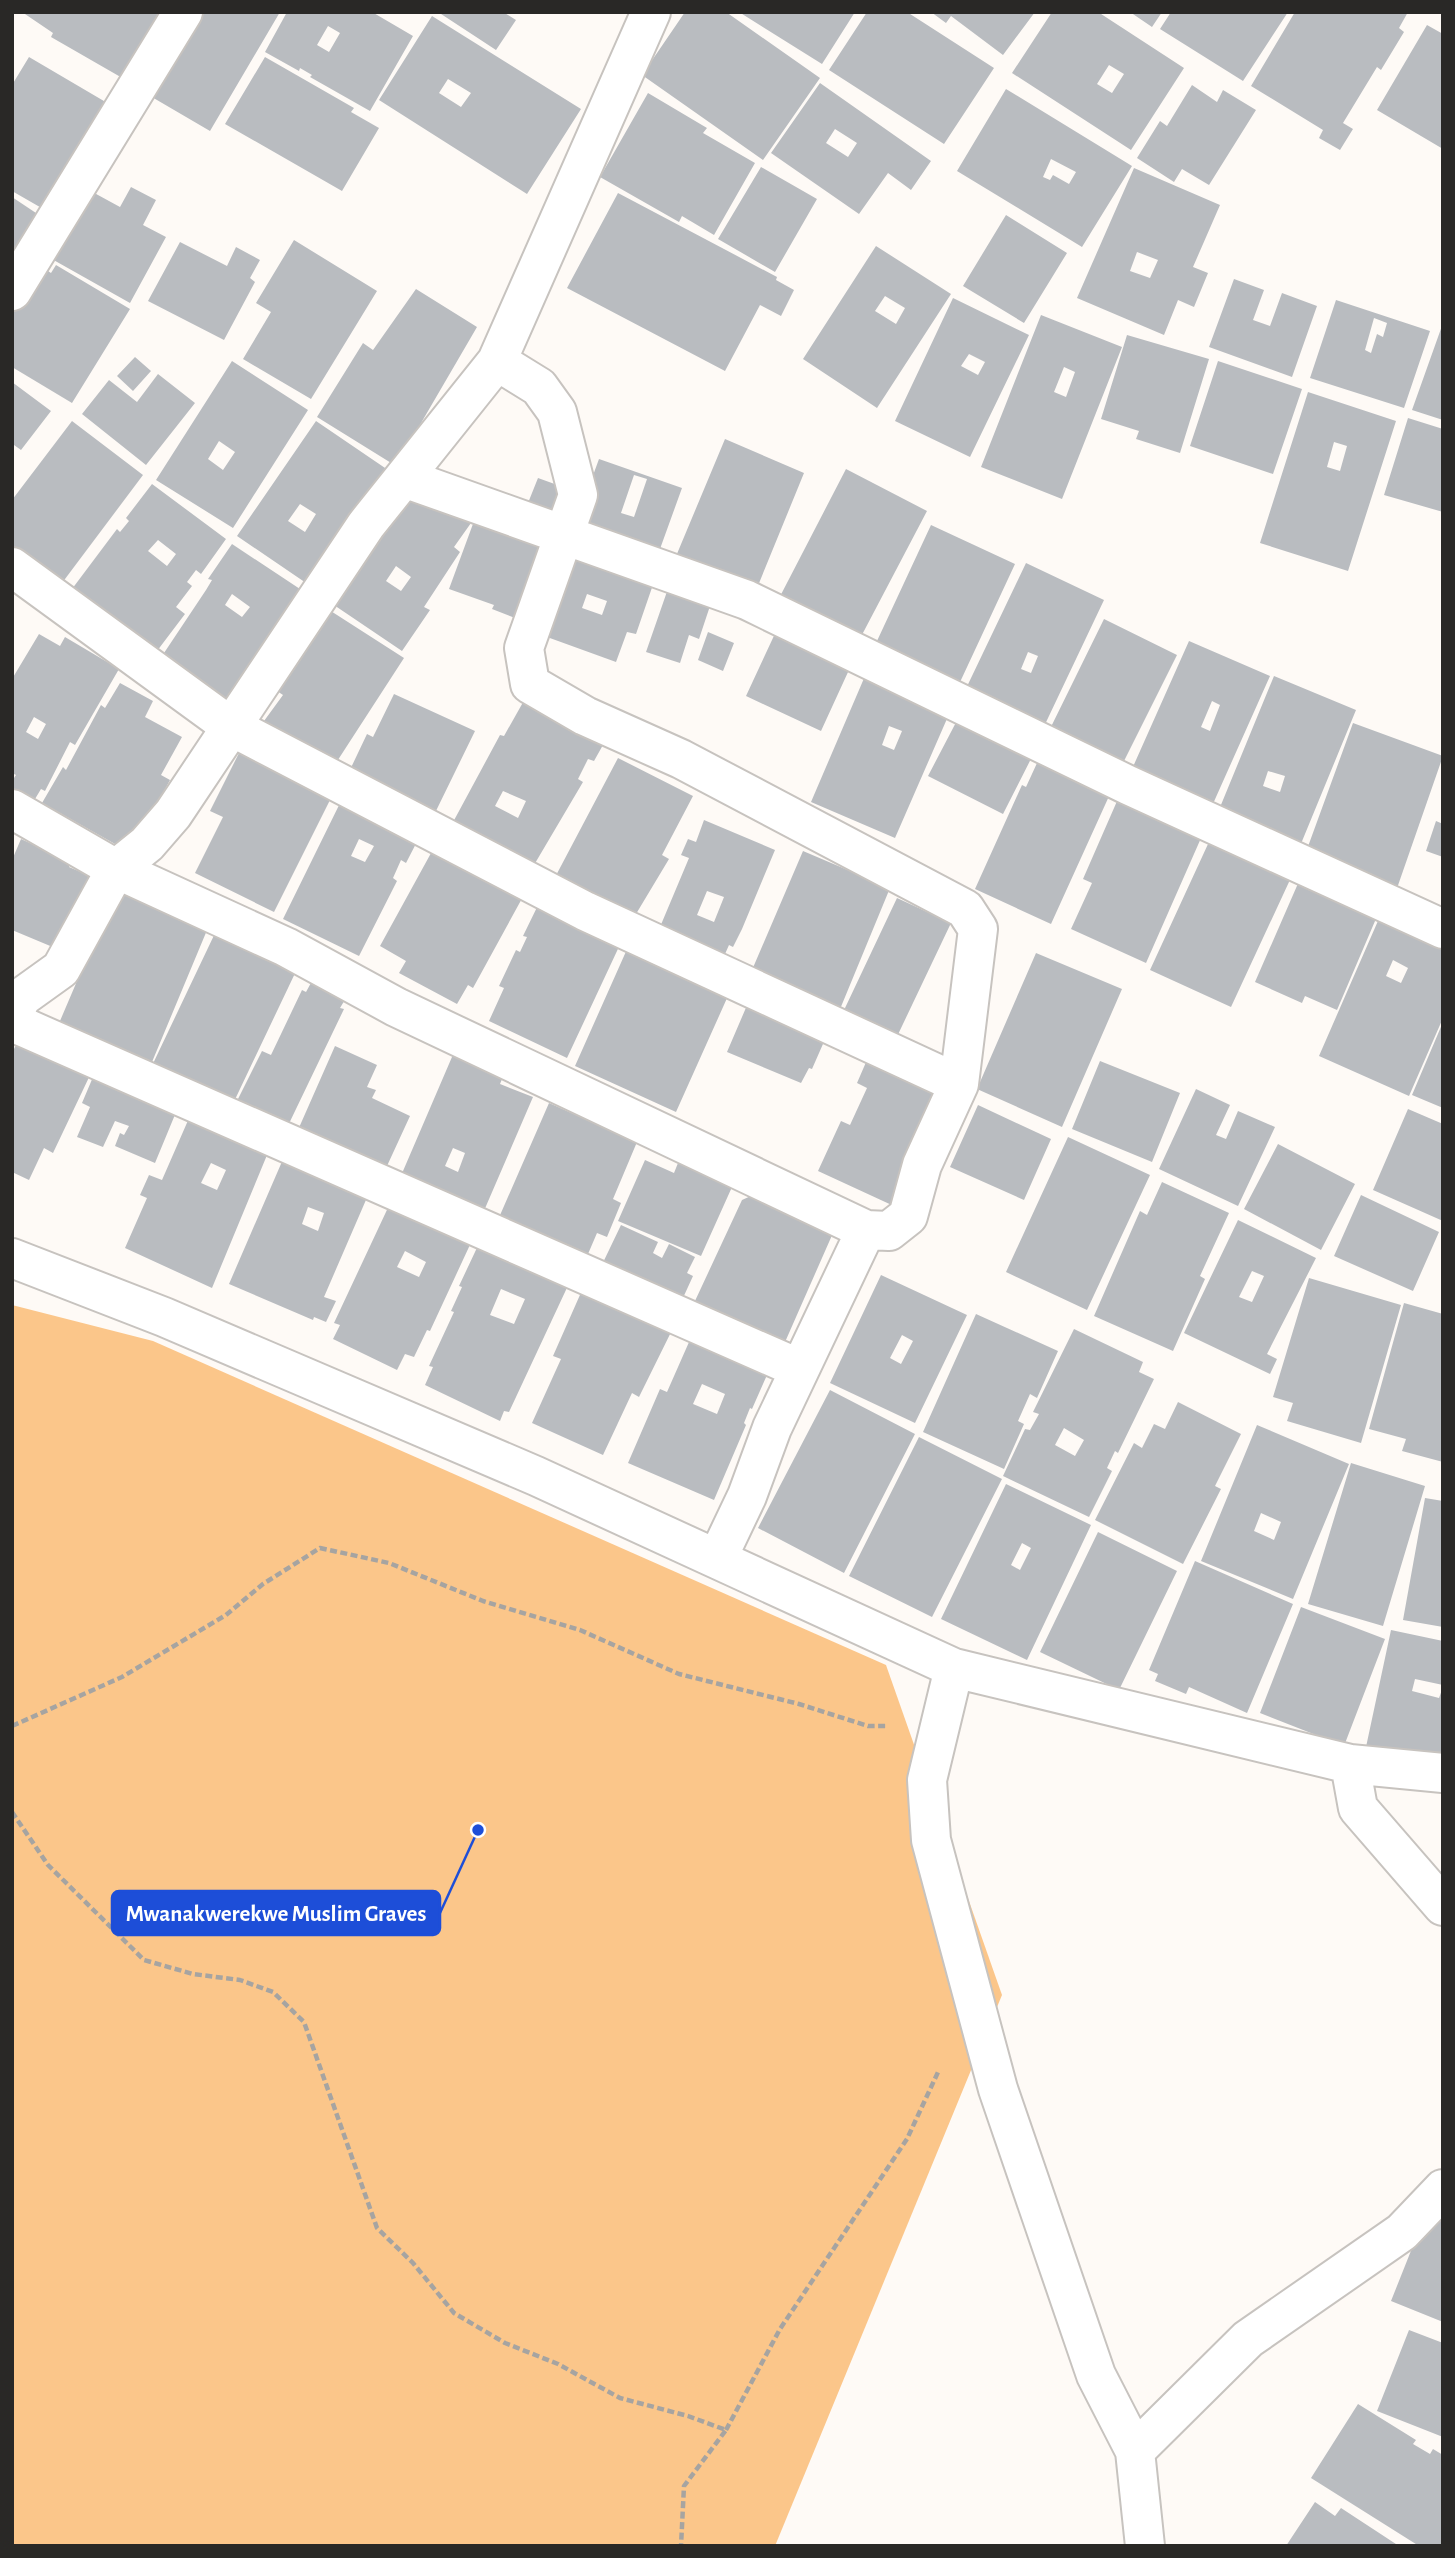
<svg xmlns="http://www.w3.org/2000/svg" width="1455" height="2558" viewBox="0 0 1455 2558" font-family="'Alegreya Sans',sans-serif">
<rect width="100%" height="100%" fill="#fefaf6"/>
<!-- green -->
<path fill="#fbc68a" d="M12 1305 153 1341 886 1665 1002 1995 775 2546H12Z"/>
<!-- building -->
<path fill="#b9bcc0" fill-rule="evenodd" d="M22 12H172L131 83 51 37 53 33Z
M193 12H280L210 131 145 93Z
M287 12H372L413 36 370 111 310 77 312 75 300 68 299 71 265 52ZM328 26 340 33 329 52 317 45Z
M438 12H503L516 20 496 50Z
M685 12H726L820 78 763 160 642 75Z
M739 12H855L822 64Z
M867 12H907L994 68 944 144 829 70Z
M931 12H1035L1003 55 951 16 946 23Z
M1052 12H1098L1184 68 1131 150 1012 73ZM1109 65 1124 74 1112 93 1097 84Z
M1130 12H1162L1152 27Z
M1171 12H1288L1243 81 1160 29Z
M1295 12H1408L1399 28 1404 32 1381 70 1377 67 1343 123 1353 129 1340 150 1319 138 1323 130 1251 86Z
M432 16 581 109 527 194 379 100ZM448 79 471 93 461 107 439 93Z
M1427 25 1443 34V149L1377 110Z
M29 57 109 104 45 210 12 191V85Z
M265 57 354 108 351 112 379 128 342 191 225 124Z
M820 83 931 161 911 190 888 173 859 214 771 153ZM835 129 857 143 848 157 826 143Z
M1192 85 1217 102 1223 90 1256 110 1209 185 1182 169 1174 182 1137 158 1160 121 1167 126Z
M1006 89 1132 166 1082 247 957 171ZM1051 159 1076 172 1069 184 1053 175 1050 180 1043 177Z
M648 93 707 128 703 133 755 163 714 235 682 216 679 222 600 177Z
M761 167 817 199 775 272 718 239Z
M1134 168 1220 205 1193 267 1208 273 1194 307 1178 300 1164 335 1077 298ZM1137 252 1158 260 1150 278 1130 271Z
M131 187 156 200 143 225 166 237 130 303 50 258 87 189 120 207Z
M618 193 777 277 776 280 794 290 781 316 760 305 725 371 567 288Z
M12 197 51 223 12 280Z
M1006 215 1067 253 1024 323 963 286Z
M294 240 377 291 311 399 243 359 271 312 256 303Z
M180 242 227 266 236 247 260 260 250 278 255 282 224 340 148 301Z
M876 246 951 294 877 408 803 359ZM885 296 905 308 896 324 875 311Z
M56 265 130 309 72 403 12 367V315L42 267 51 273Z
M1234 279 1264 290 1253 320 1270 326 1282 293 1317 306 1292 377 1209 347Z
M416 289 477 327 396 466 317 417 363 343 373 350Z
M953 298 1029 335 970 457 895 421ZM969 354 985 362 978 375 961 366Z
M1336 300 1430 331 1404 408 1310 378ZM1374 318 1387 323 1383 337 1377 334 1371 353 1365 350Z
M1041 315 1122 347 1062 499 981 467ZM1064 367 1075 372 1066 397 1054 392Z
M1443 323V420L1412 410Z
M1127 335 1209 359 1180 453 1136 439 1139 431 1101 419Z
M135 357 151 371 133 391 117 376Z
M232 361 308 410 233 528 156 480ZM219 441 235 452 223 470 208 459Z
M1218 361 1302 389 1273 474 1190 446Z
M158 374 195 403 146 465 82 414 109 380 137 402Z
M12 382 51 411 21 450 14 445 12 448Z
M1308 392 1396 421 1348 571 1260 543ZM1334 442 1347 446 1340 471 1327 467Z
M1408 418 1443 429V512L1384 495Z
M72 421 143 475 59 587 12 553V500Z
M316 421 388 470 309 585 237 536ZM300 504 316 514 305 532 288 521Z
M725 439 804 473 755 593 674 561Z
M599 459 682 488 656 560 573 530ZM634 475 647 479 634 517 621 513Z
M846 469 927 511 854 650 774 608Z
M538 478 574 491 565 517 522 518Z
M409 482 471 523 454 547 460 552 424 607 430 610 402 651 328 601ZM396 566 411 577 401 591 386 581Z
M152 484 226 539 201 574 196 570 187 582 192 586 176 607 185 614 157 651 69 593 117 529 120 532 129 521 126 518ZM158 540 176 554 167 566 148 551Z
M477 513 554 540 525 622 492 609 494 605 449 589Z
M931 525 1015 564 954 695 870 656Z
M570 540 657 573 636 634 627 632 616 662 536 633ZM587 594 607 601 602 615 582 608Z
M232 544 300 589 220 708 156 665 206 590 212 580 208 579ZM232 594 250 607 242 617 225 605Z
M1026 563 1104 600 1039 737 961 699ZM1028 652 1038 656 1031 673 1021 669Z
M671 580 714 594 699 639 689 635 680 663 646 652Z
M323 606 404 658 334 766 264 721 283 695 271 687Z
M1104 619 1177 655 1119 771 1047 735Z
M779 625 854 659 821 731 746 696Z
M708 632 734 643 723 671 698 660Z
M39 634 60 646 65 637 119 669 75 745 70 742 45 791 41 789 29 809 12 798V781L16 775 12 773V679ZM34 717 46 724 38 739 26 732Z
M1189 641 1270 676 1208 815 1128 778ZM1212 701 1220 705 1210 731 1201 727Z
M868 669 953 705 895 838 811 802ZM889 726 902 731 894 750 882 745Z
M1274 676 1356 710 1298 851 1216 817ZM1268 771 1285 776 1280 792 1263 786Z
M120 683 153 701 145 717 182 737 161 775 170 780 131 853 42 803 63 767 66 770 101 705 105 708Z
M394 694 475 731 434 815 348 774 367 734 373 737Z
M526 697 608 736 594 761 588 759 578 779 583 782 534 865 452 824 500 735 504 736ZM503 791 526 801 518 818 495 806Z
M963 709 1037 747 1003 814 928 776Z
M1353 723 1443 756 1395 894 1306 852Z
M246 739 338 784 274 912 195 873 223 817 210 811Z
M1043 750 1115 783 1051 924 975 889 1022 785 1026 787Z
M618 758 693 796 662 855 669 859 630 924 552 883Z
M1121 792 1205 829 1146 963 1071 929 1092 883 1083 879Z
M345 793 422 832 406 863 401 860 393 878 397 881 359 956 283 919ZM359 839 374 846 365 862 351 856Z
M704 820 775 850 742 929 733 947 729 945 725 954 660 927 689 858 681 855 688 839 696 842ZM707 891 724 897 714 922 697 915Z
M1436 821 1443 824V857L1426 851Z
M1214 831 1295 869 1231 1007 1150 970Z
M21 839 71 862 69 867 95 878 67 953 12 930V860Z
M436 844 525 893 473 988 468 985 457 1004 399 973 406 961 380 946Z
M803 851 890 888 838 1014 749 977Z
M1303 872 1381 907 1337 1010 1305 996 1302 1003 1255 982Z
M118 885 210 923 147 1074 54 1035Z
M542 897 624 936 567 1058 489 1021 504 988 499 986 516 950 520 952 527 937 523 936Z
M897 898 951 923 893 1045 837 1025Z
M1381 914 1443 941V1018L1409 1096 1319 1056ZM1393 960 1408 968 1401 983 1386 976Z
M217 929 298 967 230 1110 149 1072Z
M628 947 732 987 676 1112 575 1066Z
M1036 953 1122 989 1062 1127 977 1089Z
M312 981 346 998 340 1008 344 1009 284 1134 233 1109 262 1051 271 1055 302 990 306 992Z
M751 996 830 1028 812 1069 809 1068 801 1083 727 1052Z
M1443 1022V1108L1412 1095Z
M20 1037 92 1071 53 1153 44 1148 29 1180 12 1172V1053Z
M458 1043 508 1064 500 1084 533 1097 480 1220 397 1185ZM453 1148 465 1153 458 1172 445 1166Z
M335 1046 377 1065 367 1087 376 1090 372 1098 410 1116 381 1179 294 1139Z
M870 1053 950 1090 896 1207 818 1171 841 1121 850 1125 867 1088 857 1083Z
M1100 1061 1180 1093 1152 1162 1072 1129Z
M96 1070 179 1105 155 1163 115 1146 120 1133 124 1135 129 1126 115 1121 103 1147 77 1137 90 1107 82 1103Z
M1196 1089 1230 1105 1216 1135 1226 1139 1238 1111 1275 1127 1238 1206 1159 1169Z
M549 1103 637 1142 613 1199 621 1203 607 1237 597 1233 582 1268 494 1229Z
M978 1105 1051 1139 1024 1200 950 1167Z
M193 1109 272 1143 212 1288 125 1248 147 1198 140 1195 149 1175 162 1180ZM211 1163 226 1170 217 1190 201 1183Z
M1408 1109 1443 1124V1221L1373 1190Z
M1068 1137 1150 1175 1087 1310 1006 1272Z
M1278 1144 1355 1184 1321 1250 1244 1209Z
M287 1150 372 1186 324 1297 336 1301 326 1322 314 1317 313 1320 229 1284ZM308 1207 324 1213 318 1231 302 1224Z
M645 1160 674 1173 678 1163 732 1187 701 1256 618 1221Z
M1162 1182 1229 1213 1200 1276 1205 1279 1173 1351 1094 1316 1140 1211 1147 1215Z
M753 1195 833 1233 778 1358 688 1316 742 1200Z
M1361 1195 1439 1232 1413 1291 1334 1256Z
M393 1197 475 1234 430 1331 427 1330 414 1357 405 1354 397 1370 333 1339 340 1325 334 1323ZM405 1251 426 1262 419 1277 397 1267Z
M1238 1220 1316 1258 1267 1354 1277 1359 1270 1374 1184 1333ZM1252 1271 1264 1276 1252 1302 1239 1297Z
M621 1225 658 1242 653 1253 662 1258 669 1244 695 1257 687 1273 693 1276 677 1311 598 1273Z
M483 1235 572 1277 509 1412 504 1411 500 1421 425 1385 433 1367 429 1366 454 1312 451 1311 462 1287 459 1286ZM501 1289 525 1299 514 1324 490 1315Z
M881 1275 967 1315 915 1423 830 1383ZM902 1335 913 1341 901 1364 890 1358Z
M1309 1278 1401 1305 1361 1443 1287 1421 1293 1403 1273 1397Z
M587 1279 677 1320 639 1397 632 1393 603 1455 532 1423 561 1359 553 1356Z
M1404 1303 1443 1314V1462L1402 1451 1406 1439 1369 1429Z
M976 1314 1058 1351 1037 1398 1030 1394 1018 1421 1024 1424 1004 1469 923 1432Z
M1074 1329 1143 1362 1139 1372 1154 1379 1118 1453 1115 1451 1107 1468 1112 1471 1089 1517 1003 1476 1025 1429 1030 1430 1039 1414 1033 1412ZM1064 1428 1084 1440 1075 1456 1055 1445Z
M693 1333 771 1366 752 1409 750 1408 744 1423 746 1425 714 1500 628 1463 660 1389 667 1392ZM702 1384 725 1394 717 1414 693 1404Z
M830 1390 915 1434 844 1573 758 1528Z
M1178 1402 1241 1434 1215 1486 1221 1489 1183 1564 1095 1520 1134 1443 1142 1448 1154 1424 1165 1429Z
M1257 1425 1349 1464 1293 1599 1201 1561ZM1261 1513 1281 1522 1274 1540 1254 1531Z
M919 1437 1002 1479 932 1617 849 1576Z
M1351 1463 1425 1486 1383 1626 1308 1604Z
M1006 1484 1091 1525 1027 1660 941 1619ZM1022 1543 1031 1548 1020 1570 1011 1565Z
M1425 1498 1443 1501V1627L1403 1620Z
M1098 1532 1177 1571 1119 1690 1040 1652Z
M1195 1561 1293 1604 1247 1713 1189 1687 1186 1694 1155 1681 1158 1674 1149 1670Z
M1301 1607 1385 1639 1344 1746 1260 1713Z
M1391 1630 1443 1641V1685L1415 1679 1412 1691 1439 1698 1443 1687V1762L1366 1747Z
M1430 2203 1443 2208V2322L1391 2301Z
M1409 2330 1443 2343V2437L1377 2411Z
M1358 2404 1416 2440 1413 2444 1430 2454 1433 2449 1443 2455V2546H1419L1311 2478Z
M1315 2502 1335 2516 1341 2508 1399 2546H1286Z"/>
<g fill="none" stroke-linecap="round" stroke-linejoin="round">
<defs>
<path id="minor" d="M12 291 183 12
M497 361 539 387 557 412 578 495 524 648 530 684 585 716 681 759 965 909 978 929 959 1084 922 1165 908 1216 889 1231 866 1230
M404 478 747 600 1128 785 1443 929
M12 567 230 726 585 911 959 1084
M12 809 116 869 286 947 396 1007 866 1230 772 1428 747 1496 717 1559
M12 1016 22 997 61 969 116 869 147 844 173 814 366 525 497 361 651 12
M12 1022 800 1369
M12 1258 164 1317 536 1476 954 1668 1350 1764 1443 1773
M954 1668 927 1780 931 1840 998 2089 1096 2375 1135 2451 1145 2546
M1350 1764 1358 1808 1443 1906
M1135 2451 1248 2339 1402 2232 1443 2189"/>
</defs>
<!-- minor casing -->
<use href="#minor" stroke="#c7c3bf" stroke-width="42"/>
<!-- path -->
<path stroke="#a6a4a1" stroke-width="4.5" stroke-dasharray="7 3.5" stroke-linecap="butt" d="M12 1726 122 1677 226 1615 263 1584 320 1548 389 1563 483 1601 580 1630 679 1674 799 1704 868 1726H888
M12 1812 48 1865 144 1960 193 1974 240 1980 273 1992 304 2022 377 2228 413 2263 454 2313 505 2343 558 2364 620 2398 688 2416 726 2430 684 2486 681 2546
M726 2430 780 2329 907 2139 939 2070"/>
<!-- minor -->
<use href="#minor" stroke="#fff" stroke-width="38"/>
</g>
<!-- callouts -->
<path fill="none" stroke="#1d4ed8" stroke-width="2.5" d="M478 1830L440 1913"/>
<circle fill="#1d4ed8" stroke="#fff" stroke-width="2.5" cx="478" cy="1830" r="7"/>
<rect fill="#1d4ed8" stroke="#1d4ed8" stroke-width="2.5" x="112" y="1891" width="328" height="44" rx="7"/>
<g font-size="23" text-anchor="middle" font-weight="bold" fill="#fff">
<text x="276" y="1921">Mwanakwerekwe Muslim Graves</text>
</g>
<!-- border -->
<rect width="1455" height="2558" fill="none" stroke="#292826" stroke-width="28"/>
</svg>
